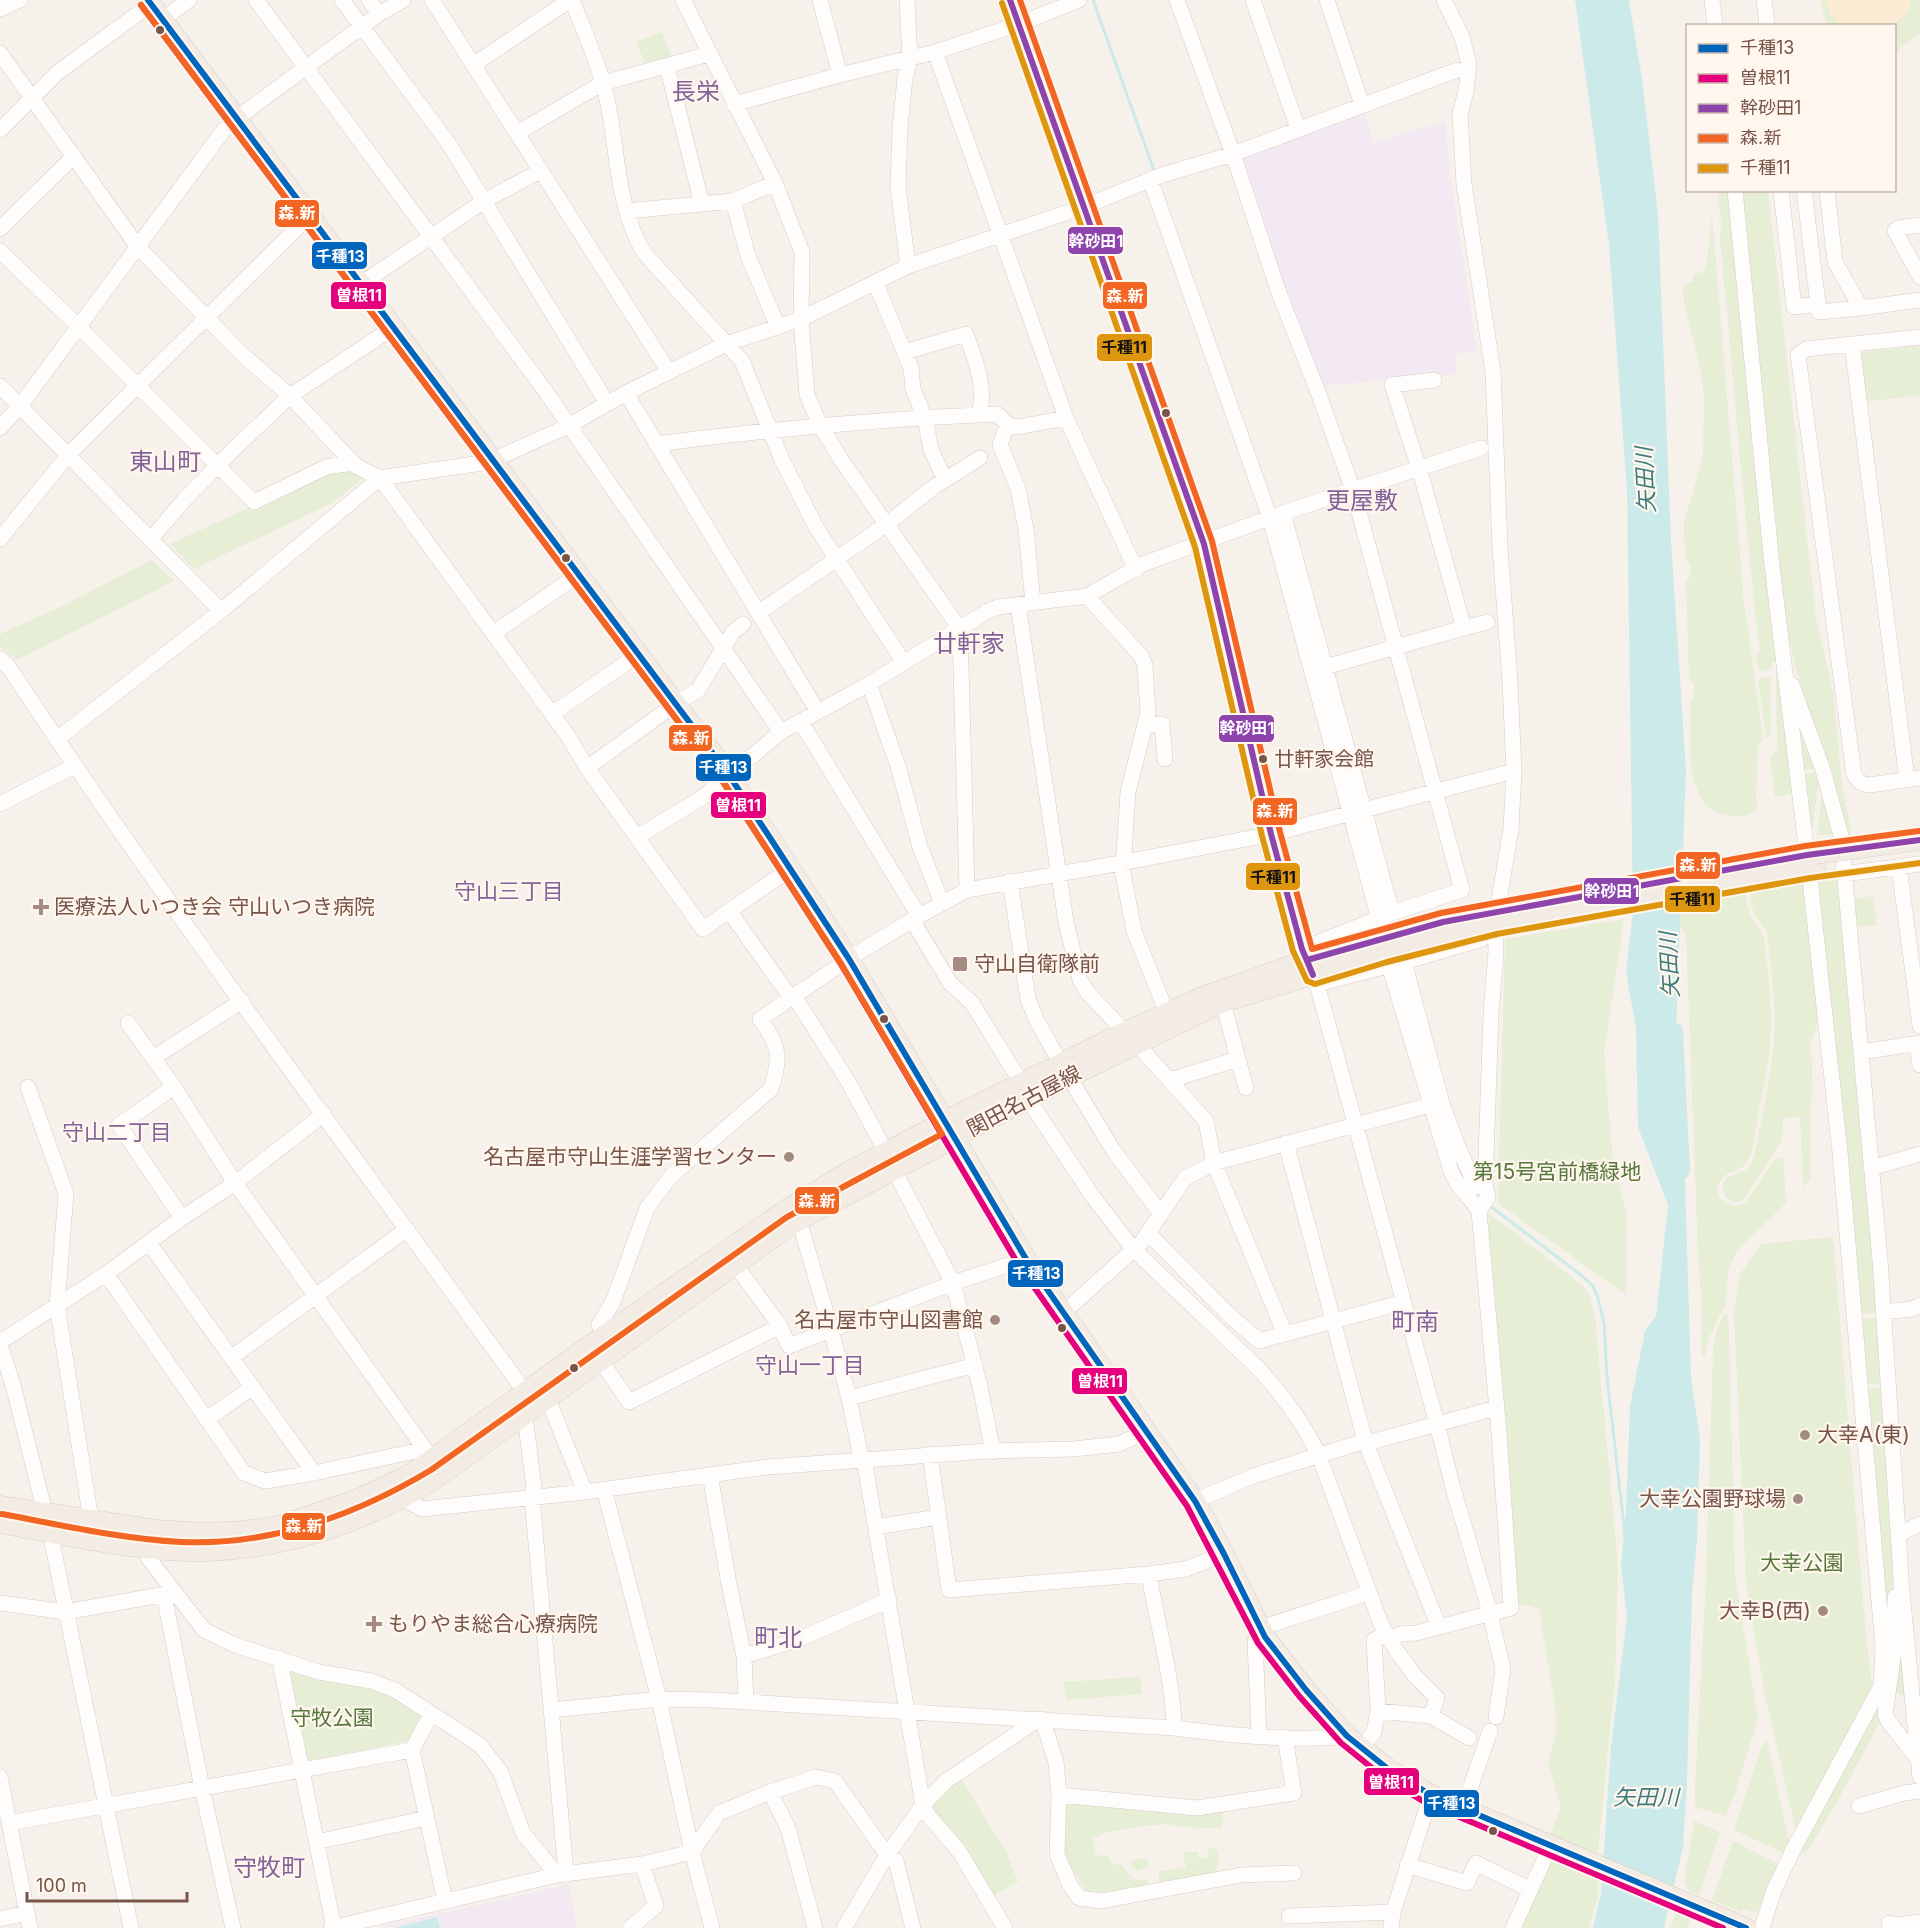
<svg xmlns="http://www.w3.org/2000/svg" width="1920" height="1928" viewBox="0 0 1920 1928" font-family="Inter,'Noto Sans JP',sans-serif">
<rect width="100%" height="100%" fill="#f7f1eb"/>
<!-- education -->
<path fill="#f2e9f3" d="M1364 111 1374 143 1445 121 1451 180 1477 351 1455 354 1457 374 1320 386 1239 159Z
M569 1884 577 1928 381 1927Z"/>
<!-- green -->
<path fill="#e6eed5" d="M1821 0H1920V34L1900 48 1895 57 1894 26 1826 25Z
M662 32 673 61 647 68 636 42Z
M1719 191H1729L1779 659 1772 664 1771 669 1759 672 1756 656 1760 650C1743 514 1734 378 1720 241V232L1722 229 1718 201Z
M1740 191H1768L1816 618 1833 691 1843 792 1852 834 1848 835 1806 711 1782 608Z
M1712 214 1744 603 1763 736 1762 743 1758 744 1756 798 1757 808C1751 817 1742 817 1732 816 1681 813 1691 737 1690 701L1694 699V684L1689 680 1686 580 1690 577V564L1685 559 1684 522 1698 475 1703 452 1704 401 1702 378 1684 303 1683 284 1693 282 1694 274 1703 272 1706 269Z
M1920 345V395L1864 402 1858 353Z
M352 468 363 479 332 503 194 569 170 544 326 472Z
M152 560 174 581 17 660 0 647V634L60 607Z
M1776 673H1780L1795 793 1775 797 1770 760 1777 748Z
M1771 677V737L1766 738 1758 679Z
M1803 728 1817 768 1802 770 1798 729Z
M1818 772 1819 781 1811 835 1802 775Z
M1822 794 1835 835H1817Z
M1805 878 1820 1016 1810 1044 1812 1064 1810 1180 1803 1187 1800 1117 1783 1118 1782 1140 1745 1198C1737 1204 1730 1203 1724 1195L1723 1183 1727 1178 1749 1168 1754 1156C1762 1118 1771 1078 1774 1039 1776 1003 1771 968 1767 933 1764 925 1757 920 1754 912 1750 905 1751 896 1750 888Z
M1841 879 1880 1312 1860 1314 1816 882Z
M1746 889C1746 898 1746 908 1751 916 1756 925 1762 928 1764 939 1770 980 1774 1023 1768 1063 1765 1083 1760 1103 1757 1122 1754 1135 1754 1151 1747 1162 1741 1172 1727 1170 1721 1180 1710 1198 1730 1213 1747 1202L1773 1161 1783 1156 1786 1203 1736 1252 1729 1269 1725 1305 1708 1340 1705 1356 1702 1357 1701 1293 1698 1254 1686 935 1680 926 1677 902Z
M1873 896 1877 925 1856 927 1853 899Z
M1624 919 1604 1053 1613 1163 1627 1216 1626 1295 1498 1203 1505 939Z
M1486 1211 1581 1284 1589 1294 1595 1316 1618 1565 1615 1680 1598 1851V1896L1589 1928H1514L1561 1807 1548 1763 1557 1730 1553 1693 1539 1609 1517 1603 1491 1250 1489 1248V1217L1484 1213Z
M1833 1237 1866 1636 1872 1686 1796 1831 1765 1695 1746 1583 1734 1312 1740 1274 1761 1244Z
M1725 1313 1728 1317 1729 1336 1735 1575 1758 1719 1735 1793 1726 1816 1695 1807V1787L1706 1579 1713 1349 1717 1329Z
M1880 1317 1884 1383 1866 1385 1861 1319Z
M1884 1388 1893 1548 1891 1659 1866 1389Z
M1897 1622 1910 1699 1892 1691Z
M289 1666 385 1690 424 1713 409 1741 309 1761 303 1757 284 1672Z
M1141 1677V1694L1066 1700 1064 1682Z
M1883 1690 1882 1718 1836 1804 1806 1853 1799 1850Z
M1767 1740 1790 1847 1786 1854 1734 1830 1761 1749Z
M960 1778 1006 1851 1018 1882 994 1895 931 1807Z
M1064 1802 1223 1809 1222 1828 1181 1827 1167 1824 1145 1826 1108 1832 1093 1838 1095 1855 1109 1856 1111 1863 1122 1866 1133 1879 1147 1880 1150 1887 1119 1892H1087L1062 1853Z
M1694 1821 1720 1832 1699 1895 1688 1890 1684 1881Z
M1733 1841 1782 1866 1756 1913 1743 1909 1741 1912 1712 1900Z
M1212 1848H1216L1219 1857 1216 1875 1159 1885V1871L1186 1868 1183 1852H1198L1199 1859 1207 1858 1208 1850Z
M1147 1858 1148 1868 1140 1869 1139 1871 1131 1868 1130 1863 1133 1860Z
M1676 1912 1691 1918 1688 1928H1671Z"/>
<!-- sand -->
<path fill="#fbecd3" d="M1825 0H1911L1908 12 1894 25 1841 26 1831 15Z"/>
<!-- water -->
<path fill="#cceae9" d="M1575 0H1629L1642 79 1658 214 1671 540 1686 771 1673 1112 1685 1182 1691 1376 1700 1441 1697 1540 1692 1594 1687 1783 1683 1847 1664 1928H1593L1601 1894 1611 1746 1627 1618 1621 1565 1626 1511 1630 1406 1645 1331 1656 1316 1668 1205 1638 1127 1636 1029 1626 972 1633 911 1627 491 1609 245Z
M437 1917 440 1928H395Z"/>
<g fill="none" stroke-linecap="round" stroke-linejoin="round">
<!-- stream -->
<path stroke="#cceae9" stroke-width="3" d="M1093 0 1155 173
M1489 1205 1582 1276 1593 1286 1598 1298 1604 1323 1607 1377 1625 1535"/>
<!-- river -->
<path stroke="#cceae9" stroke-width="20" d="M1673 1032 1680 1170"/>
<defs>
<path id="minor" d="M256 0 546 392 781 732
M342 0 449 144 607 403
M369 0 379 14
M432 0 669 372
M572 0C585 34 601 68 608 104 618 153 617 210 645 254L742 361 782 460 816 527 904 663
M683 0 775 183 802 252 801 319 807 395 820 425 842 461 960 629 967 890
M820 0 840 75
M907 0 910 59 905 78 900 128 898 187 908 266
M1010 0 1204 544 1271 834 1302 949 1317 984 1437 1424 1453 1488 1490 1613 1503 1669 1496 1717
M1177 0 1233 154 1279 293 1318 392 1353 490 1462 890 1392 913 1302 949
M1253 0 1298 129
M1327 0 1362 105
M1444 0 1462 37 1469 64 1466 91 1460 114 1464 184 1493 371 1500 548 1510 681 1514 771 1511 829 1497 912
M1712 0 1715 26
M1764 0 1767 26
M0 9 20 0
M163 19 189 0
M935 52 1066 418 1136 570
M0 53 138 247 241 353 290 396 356 466 380 478 568 736 587 768 703 929 790 869
M473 65 570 0
M667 66 702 204
M734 104 840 75 935 52 1019 24 1079 0
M0 130 57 73 151 4
M517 133 603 83 709 54
M1150 179 1270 518 1379 919
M1735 190 1772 565 1810 879 1840 1152 1883 1647 1881 1686 1793 1850 1774 1890 1762 1928
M1781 190 1794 307 1818 304
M1804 190 1819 312 1861 308
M1827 190 1835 262 1861 308 1920 300
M733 201 748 256 778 327
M627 211 733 201 775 183
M1920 225 1898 228 1895 231 1920 277
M0 229 74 156
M0 251 79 327 254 502 326 467 354 463
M875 282 911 368 913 389 925 418 931 450 945 480
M361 284 484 201 540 171
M1920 337 1806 349 1798 355 1854 774C1857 781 1861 784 1869 785L1920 778
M1852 344 1907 780
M905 352 966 334C975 359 987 388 979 414
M0 386 221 611
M626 393 818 712
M0 428 20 406 223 131 237 118 379 14 403 0
M656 444C769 429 883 419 997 414L1010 426
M1283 513 1392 913
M0 539 69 454 310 215
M151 539 184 500 235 448 290 396 394 327
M1087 596 1141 656 1145 665 1148 713 1128 792 1124 854 1121 863 1134 931 1167 1013
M1033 603 1026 530 1018 488 1000 445 1005 431 1010 426 1018 427 1066 418
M1018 605 1066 922 1080 980 1088 993 1125 1032
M758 613 887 524 935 486 980 458
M1464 628 1487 622
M494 633 579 574
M0 659 8 666C172 914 351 1152 525 1392L524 1416 526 1424 534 1488 532 1498 566 1873
M1325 667 1464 628 1419 468 1392 385 1434 380
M869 684 898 766 920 847 942 903
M1792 685 1823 770 1841 836 1880 1260 1902 1592 1920 1777
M552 714 639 654
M801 722 919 916
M1146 725 1162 724 1165 759
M57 739 221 611 380 478 489 462 568 426 626 393 726 344 801 319 908 266 1083 207 1162 175 1233 154 1457 70
M587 768 678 702 698 690 733 632 743 624
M0 804 74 766
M637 837 703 797 781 732 869 684 988 611 998 607 1087 596 1143 564 1283 513 1481 448
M1899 867 1920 1026
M1844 874 1920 864
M1010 881 1028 999 1037 1021 1061 1064
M729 911 791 998
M912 920 950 983 972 1003 1022 1084
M1404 962 1442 1103 1458 1147 1476 1187 1485 1186
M1317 984 1404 962 1482 939
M794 996 849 1083 886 1152
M128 1023 174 1087 235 1183 432 1459
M1136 1043 1206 1121 1214 1163 1285 1334
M1920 1043 1917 1046 1920 1065
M1861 1052 1920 1043
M153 1058 242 1001
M1238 1059 1246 1088
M1069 1077 1113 1150 1161 1214
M1170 1080 1238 1059 1223 1002
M28 1087 66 1194 57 1305 91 1520
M174 1087 119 1125 182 1218
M1028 1099 1093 1197 1134 1250 1259 1369C1283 1396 1304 1423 1319 1456L1381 1624 1396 1650 1416 1677 1437 1698 1431 1716 1378 1711 1374 1732 1361 1748
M1286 1143 1365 1441 1439 1627 1511 1608 1499 1432 1479 1211C1469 1195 1459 1191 1451 1171L1389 965
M1871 1168 1920 1154
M894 1170 953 1283 980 1386 993 1452
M1479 1211 1488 1197 1485 1186 1491 1014 1496 951 1495 925
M799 1220 831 1330 849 1398 860 1453 864 1459 923 1805 927 1814 959 1851 1005 1928
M1148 1233 1228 1314 1259 1341 1404 1302
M149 1243 314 1473
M734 1263 780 1326 789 1346 953 1283 1026 1259
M106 1274 244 1473 265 1481 314 1473 425 1449
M1883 1312 1912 1309 1920 1305
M1063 1313 1141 1243 1185 1178 1214 1163 1430 1105
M603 1336 599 1325 613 1302 647 1208 671 1176 771 1089C781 1058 780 1046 760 1019L858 953 919 916 967 890 1121 863 1271 834 1514 771
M0 1342 106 1274 182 1218 235 1183 324 1114
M0 1345 13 1385 50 1532 131 1928
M232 1357 407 1229
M601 1361 629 1402 780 1326
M849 1398 975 1365
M548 1399 585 1492
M207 1419 253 1387
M1367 1443 1496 1408
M930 1454 949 1590 1149 1574 1186 1569 1224 1554
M710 1475 729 1584 744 1656 746 1702
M604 1489 659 1699 692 1852 712 1928
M403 1498 422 1509 585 1492 768 1467 987 1451 1074 1449 1119 1444 1147 1431
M1195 1501 1253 1476 1365 1441
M876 1527 938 1517
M1899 1534 1920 1524
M149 1548V1559L204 1630 235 1645 319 1672 371 1681 395 1690 480 1745 500 1771 523 1833 557 1875
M1149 1574C1157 1625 1173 1677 1174 1728
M164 1595 202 1788 233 1928
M0 1603 65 1612 172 1593
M1260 1628 1368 1593
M1255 1641 1259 1736
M1392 1643 1396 1636 1400 1634 1416 1633 1439 1627
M744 1656 797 1640 889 1600
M279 1658 334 1928
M1890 1680 1894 1649 1895 1597
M1888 1681 1890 1680 1885 1714 1888 1721 1918 1759
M552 1710 659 1699 713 1700 1174 1728C1230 1735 1290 1742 1347 1736
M1378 1711 1374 1640 1386 1633
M431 1714 412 1750 445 1901
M1431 1716 1469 1738
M1042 1719 1056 1762 1059 1795 1057 1854 1069 1883 1079 1898 1101 1901 1241 1875 1294 1873
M0 1777 30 1928
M770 1792 788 1828 815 1928
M1059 1795 1197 1808 1294 1793 1285 1737
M1859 1806 1904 1793 1920 1791
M1463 1809 1490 1731
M9 1823 412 1750
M316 1842 427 1818
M1407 1865 1467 1883 1476 1863 1531 1890
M1289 1916 1393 1912
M0 1919 27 1913
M1889 1923 1897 1925 1920 1922
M331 1928 557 1875 642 1864 692 1852 719 1813 770 1792 816 1777 835 1781 887 1855 896 1861 913 1928
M630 1928 656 1906 642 1864
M844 1928 887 1855 923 1805 946 1781 1039 1719
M1391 1928 1393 1912 1431 1795
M1513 1928 1550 1847"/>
<path id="major" d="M148 0 729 775 849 959 1026 1259 1195 1501 1224 1554 1265 1637 1306 1690 1347 1736 1388 1769 1431 1795 1746 1928
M0 1506 156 1530 204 1533 246 1531 279 1526 356 1500 411 1474 603 1336 786 1210 848 1172 955 1116 1125 1032 1200 998 1307 960 1443 922 1504 910
M0 1523C66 1535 141 1553 208 1551 288 1548 369 1521 436 1478L792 1224 1069 1077 1223 1002 1385 953 1495 925 1816 868"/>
</defs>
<!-- minor casing -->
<use href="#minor" stroke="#d6ccc8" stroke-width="16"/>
<!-- major casing -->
<use href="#major" stroke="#d9cec9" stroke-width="21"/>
<!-- minor -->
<use href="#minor" stroke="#fefdfc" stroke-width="15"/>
<!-- major -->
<use href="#major" stroke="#f3ece5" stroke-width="20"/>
<defs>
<path id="major-bridge" d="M1814 854 1920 840"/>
</defs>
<!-- major-bridge casing -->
<use href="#major-bridge" stroke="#d9cec9" stroke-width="21" stroke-linecap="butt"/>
<!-- major-bridge -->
<use href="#major-bridge" stroke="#f3ece5" stroke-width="20"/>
<defs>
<path id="bus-1" d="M148 0 729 775 849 959 1026 1259 1195 1501 1224 1554 1265 1637 1306 1690 1347 1736 1388 1769 1431 1795 1746 1928"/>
<path id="bus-2" d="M141 5 722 780 841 964 1018 1264 1187 1506 1258 1643 1299 1696 1341 1743 1382 1776 1426 1803 1723 1928"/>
<path id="bus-3" d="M1010 0 1204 544 1271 834 1302 949 1313 975
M1307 960 1443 922 1807 855 1920 840"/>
<path id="bus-4" d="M1020 0 1212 541 1280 832 1312 949 1441 913 1805 846 1919 831
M2 1514C61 1525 121 1539 181 1542 270 1546 356 1515 431 1470L787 1217 942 1134 841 964 722 780 141 5"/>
<path id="bus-5" d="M1002 3 1195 547 1262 836 1293 951 1307 981 1315 984 1387 962 1497 934 1810 878 1920 863"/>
</defs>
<!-- bus-1 casing -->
<use href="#bus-1" stroke="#fff6ed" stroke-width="10"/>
<!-- bus-2 casing -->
<use href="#bus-2" stroke="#fff6ed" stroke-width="10"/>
<!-- bus-3 casing -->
<use href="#bus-3" stroke="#fff6ed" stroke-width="10"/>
<!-- bus-4 casing -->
<use href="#bus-4" stroke="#fff6ed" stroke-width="10"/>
<!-- bus-5 casing -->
<use href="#bus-5" stroke="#fff6ed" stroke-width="10"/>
<!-- bus-1 -->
<use href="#bus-1" stroke="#0065bd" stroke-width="6"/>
<!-- bus-2 -->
<use href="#bus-2" stroke="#e5007d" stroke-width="6"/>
<!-- bus-3 -->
<use href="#bus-3" stroke="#8e44ad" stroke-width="6"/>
<!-- bus-4 -->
<use href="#bus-4" stroke="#f26522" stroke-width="6"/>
<!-- bus-5 -->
<use href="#bus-5" stroke="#de960f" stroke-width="6"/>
</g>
<!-- markers -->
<g fill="#785449" stroke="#fff6ed" stroke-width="2">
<circle cx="160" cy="30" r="5"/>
<circle cx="1166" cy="413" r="5"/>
<circle cx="566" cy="558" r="5"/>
<circle cx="1263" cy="759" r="5"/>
<circle cx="884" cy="1019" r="5"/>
<circle cx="1062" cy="1328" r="5"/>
<circle cx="574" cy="1368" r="5"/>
<circle cx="1493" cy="1831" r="5"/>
</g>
<g fill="#a48b82" stroke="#fff6ed" stroke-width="2">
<path d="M38 898h6v6h6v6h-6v6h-6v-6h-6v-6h6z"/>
<rect x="952" y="956" width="16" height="16" rx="3"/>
<circle cx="789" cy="1157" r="6"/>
<circle cx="995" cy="1320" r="6"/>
<circle cx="1805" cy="1435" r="6"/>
<circle cx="1798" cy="1499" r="6"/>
<circle cx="1823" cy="1611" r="6"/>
<path d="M371 1615h6v6h6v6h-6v6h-6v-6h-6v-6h6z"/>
</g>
<g text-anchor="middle" stroke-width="4.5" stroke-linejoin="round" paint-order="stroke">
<!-- bus labels -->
<g font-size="20" fill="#785449" stroke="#fff6ed" text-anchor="start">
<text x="1274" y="766">廿軒家会館</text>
</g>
<!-- poi labels -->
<g font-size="21" fill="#785449" stroke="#fff6ed" text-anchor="start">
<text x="54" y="914">医療法人いつき会 守山いつき病院</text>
<text x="974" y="971">守山自衛隊前</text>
<text x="777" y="1164" text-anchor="end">名古屋市守山生涯学習センター</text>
<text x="983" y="1327" text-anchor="end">名古屋市守山図書館</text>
<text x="1817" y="1442">大幸A(東)</text>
<text x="1786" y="1506" text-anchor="end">大幸公園野球場</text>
<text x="1811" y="1618" text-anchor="end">大幸B(西)</text>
<text x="388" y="1631">もりやま総合心療病院</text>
</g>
<!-- street labels -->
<g font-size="21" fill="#785449" stroke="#fff6ed">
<text transform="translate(1024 1101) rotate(-28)" y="7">関田名古屋線</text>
</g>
<!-- park labels -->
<g font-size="21" fill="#56783d" stroke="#fff6ed">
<text x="1557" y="1179">第15号宮前橋緑地</text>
<text x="1802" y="1570">大幸公園</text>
<text x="332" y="1725">守牧公園</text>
</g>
<!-- water labels -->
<g font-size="22" font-style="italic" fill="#3c7b7e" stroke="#fff6ed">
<text transform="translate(1645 480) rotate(-93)" y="8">矢田川</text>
<text transform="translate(1669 965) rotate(-93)" y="8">矢田川</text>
<text x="1646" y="1805">矢田川</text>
</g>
<!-- neighbourhood labels -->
<g font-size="22" fill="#82649b" stroke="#fff6ed">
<text x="509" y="899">守山三丁目</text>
<text x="117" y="1140">守山二丁目</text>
<text x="810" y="1373">守山一丁目</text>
</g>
<!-- quarter labels -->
<g font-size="24" fill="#82649b" stroke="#fff6ed">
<text x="696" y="100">長栄</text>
<text x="165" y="470">東山町</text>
<text x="1362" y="509">更屋敷</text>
<text x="969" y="652">廿軒家</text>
<text x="1415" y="1330">町南</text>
<text x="778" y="1646">町北</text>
<text x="269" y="1876">守牧町</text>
</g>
</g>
<g stroke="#fff6ed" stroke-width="2">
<rect x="274" y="199" width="46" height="29" rx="6" fill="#f26522"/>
<rect x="1067" y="226" width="57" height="29" rx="6" fill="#8e44ad"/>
<rect x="311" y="241" width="57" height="29" rx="6" fill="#0065bd"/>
<rect x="330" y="281" width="57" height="29" rx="6" fill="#e5007d"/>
<rect x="1102" y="281" width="46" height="29" rx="6" fill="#f26522"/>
<rect x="1096" y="333" width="57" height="29" rx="6" fill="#de960f"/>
<rect x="1218" y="714" width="57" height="29" rx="6" fill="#8e44ad"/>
<rect x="668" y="724" width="45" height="28" rx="6" fill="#f26522"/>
<rect x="695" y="753" width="57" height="29" rx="6" fill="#0065bd"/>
<rect x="710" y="791" width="57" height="28" rx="6" fill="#e5007d"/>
<rect x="1252" y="797" width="46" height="29" rx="6" fill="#f26522"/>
<rect x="1675" y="851" width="46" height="29" rx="6" fill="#f26522"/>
<rect x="1245" y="862" width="56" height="29" rx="6" fill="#de960f"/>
<rect x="1583" y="877" width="57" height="28" rx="6" fill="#8e44ad"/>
<rect x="1664" y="885" width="57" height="28" rx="6" fill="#de960f"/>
<rect x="794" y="1186" width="46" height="29" rx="6" fill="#f26522"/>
<rect x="1007" y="1259" width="57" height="29" rx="6" fill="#0065bd"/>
<rect x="1071" y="1367" width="57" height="28" rx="6" fill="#e5007d"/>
<rect x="281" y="1512" width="45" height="29" rx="6" fill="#f26522"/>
<rect x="1363" y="1767" width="57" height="29" rx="6" fill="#e5007d"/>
<rect x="1423" y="1789" width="57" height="29" rx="6" fill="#0065bd"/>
</g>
<g font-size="16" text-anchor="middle" font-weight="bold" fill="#fff">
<text x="297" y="219">森.新</text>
<text x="1096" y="247">幹砂田1</text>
<text x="340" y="262">千種13</text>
<text x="359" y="301">曽根11</text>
<text x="1125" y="302">森.新</text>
<text x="1247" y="734">幹砂田1</text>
<text x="691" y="744">森.新</text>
<text x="723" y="773">千種13</text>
<text x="738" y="811">曽根11</text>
<text x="1275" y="817">森.新</text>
<text x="1698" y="871">森.新</text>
<text x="1612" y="897">幹砂田1</text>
<text x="817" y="1207">森.新</text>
<text x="1036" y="1279">千種13</text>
<text x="1100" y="1387">曽根11</text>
<text x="304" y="1532">森.新</text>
<text x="1391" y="1788">曽根11</text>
<text x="1451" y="1809">千種13</text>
</g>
<g font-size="16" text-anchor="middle" font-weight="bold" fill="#111">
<text x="1124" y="353">千種11</text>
<text x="1273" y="883">千種11</text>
<text x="1692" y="905">千種11</text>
</g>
<!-- legend -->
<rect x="1686" y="24" width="210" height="168" fill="#fff6ed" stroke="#c9b5ab" stroke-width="1.5"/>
<rect x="1698" y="44" width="30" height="9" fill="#0065bd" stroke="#c9b5ab" stroke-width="1.5"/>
<text x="1740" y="54" font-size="18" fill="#785449">千種13</text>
<rect x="1698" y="74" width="30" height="9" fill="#e5007d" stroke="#c9b5ab" stroke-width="1.5"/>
<text x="1740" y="84" font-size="18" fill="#785449">曽根11</text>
<rect x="1698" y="104" width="30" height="9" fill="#8e44ad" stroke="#c9b5ab" stroke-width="1.5"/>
<text x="1740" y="114" font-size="18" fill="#785449">幹砂田1</text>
<rect x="1698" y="134" width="30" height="9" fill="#f26522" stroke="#c9b5ab" stroke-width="1.5"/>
<text x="1740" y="144" font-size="18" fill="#785449">森.新</text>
<rect x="1698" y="164" width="30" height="9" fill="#de960f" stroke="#c9b5ab" stroke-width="1.5"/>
<text x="1740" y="174" font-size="18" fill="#785449">千種11</text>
<!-- scale -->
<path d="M27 1892v9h160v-9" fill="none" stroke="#785449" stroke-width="3"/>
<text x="36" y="1892" font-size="18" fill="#785449" stroke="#fff6ed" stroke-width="4.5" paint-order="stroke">100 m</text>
</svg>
